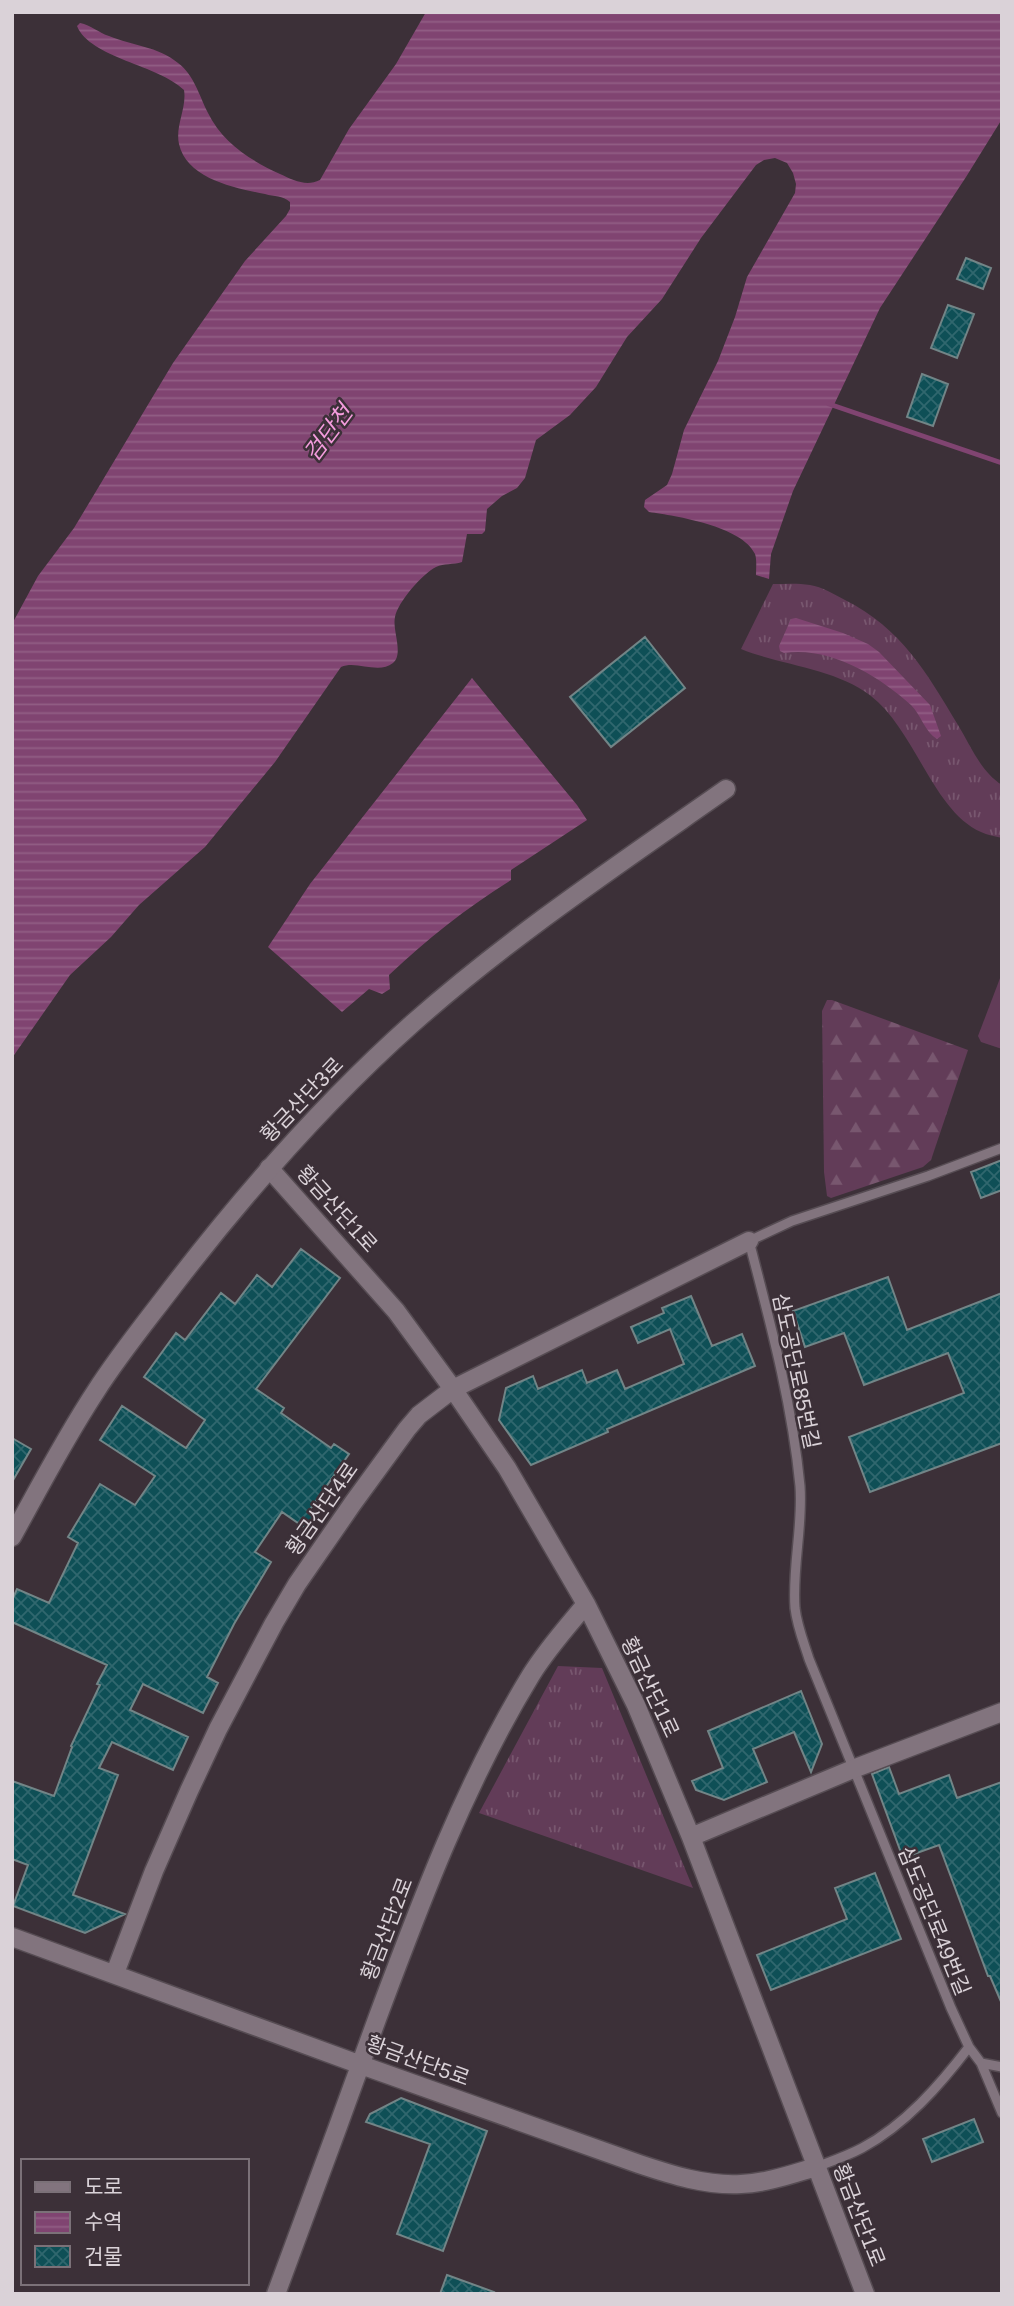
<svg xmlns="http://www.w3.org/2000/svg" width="1014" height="2306" viewBox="0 0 1014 2306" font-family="Helvetica,'Noto Sans KR',sans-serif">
<defs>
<pattern id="grass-tufts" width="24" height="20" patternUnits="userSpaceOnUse" patternTransform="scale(1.75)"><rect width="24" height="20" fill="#623c58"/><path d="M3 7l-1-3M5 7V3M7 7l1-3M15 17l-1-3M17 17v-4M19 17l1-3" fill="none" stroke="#78576f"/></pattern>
<pattern id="forest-firs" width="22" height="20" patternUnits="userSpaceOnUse" patternTransform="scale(1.75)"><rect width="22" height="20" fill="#623c58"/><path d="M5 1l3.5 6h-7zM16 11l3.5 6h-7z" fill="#78576f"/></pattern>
<pattern id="water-rules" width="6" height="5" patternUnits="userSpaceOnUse" patternTransform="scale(1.75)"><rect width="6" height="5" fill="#804471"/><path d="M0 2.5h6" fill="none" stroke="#915e84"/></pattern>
<pattern id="building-cross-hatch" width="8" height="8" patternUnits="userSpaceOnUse" patternTransform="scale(1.75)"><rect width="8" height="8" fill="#0e4f56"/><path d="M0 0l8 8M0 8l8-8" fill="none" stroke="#30676e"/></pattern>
</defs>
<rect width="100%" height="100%" fill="#3c3038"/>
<!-- grass -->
<path fill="url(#grass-tufts)" d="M773 584C785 584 798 583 810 585 822 587 834 594 845 600 902 629 926 672 958 725 971 746 980 771 1002 785V838C995 836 987 835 981 832 933 811 915 730 871 696 835 668 783 666 741 649Z
M558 1666 602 1668 693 1888 479 1813Z"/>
<!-- forest -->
<path fill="url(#forest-firs)" d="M827 1000H832L968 1050 931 1160 923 1167 831 1198 827 1196 824 1172 822 1011Z"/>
<!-- garden -->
<path fill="#623c58" d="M1002 973V1049L981 1042 978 1036Z"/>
<!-- water -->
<path fill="url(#water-rules)" d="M426 12H1002V119L966 177 880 308 793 491 771 554 769 579 756 575C756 568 757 560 755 554 742 526 676 516 649 512L644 507 645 500 667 485 672 474 684 430 718 361 735 317 747 277 795 193 796 184 793 173 787 163 775 158 764 160 756 165 701 238 662 299 627 337 596 387 570 415 536 440 525 478 517 488 502 496 487 509 485 531 482 534H467L462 562C453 565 444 563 436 567 422 574 398 602 395 617 392 630 404 654 393 663 378 675 357 660 341 667L275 762 205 847 139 905 111 937 70 975 12 1058V624L38 576 74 528 173 363 245 261 286 216 290 209V202C282 195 275 197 265 194 235 188 187 179 179 144 175 126 187 108 184 90 159 65 90 58 77 26L80 23C91 25 99 33 109 36 133 46 157 46 178 63 194 75 199 95 208 113 222 142 251 161 280 174 293 180 306 187 320 180L349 129 396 64Z
M796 618 843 633 868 644 879 652 930 705 941 736 937 739C925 732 921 715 911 705 878 675 829 646 784 653L780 651 779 646 791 619Z
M472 678 577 805 587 820 511 870V880C465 909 428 938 389 975L390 989 382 994 369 989 342 1012 268 947 310 884Z"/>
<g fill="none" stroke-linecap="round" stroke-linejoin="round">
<!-- stream -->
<path stroke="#804471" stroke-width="5" d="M829 404 1002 463"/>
</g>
<!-- building -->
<path fill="url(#building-cross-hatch)" stroke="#728587" stroke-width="2" d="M966 258 991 268 983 289 957 279Z
M948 305 974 314 957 358 931 348Z
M922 374 948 384 933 426 907 417Z
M645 637 685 688 611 747 570 697Z
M1002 1160V1190L981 1198 971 1172Z
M301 1249 340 1278 256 1389 284 1408 281 1413 331 1448 334 1444 349 1454 309 1511 317 1516 308 1530 282 1512 255 1552 271 1562 234 1624 207 1677 218 1683 203 1713 143 1684 130 1710 188 1737 173 1770 112 1742 99 1768 118 1775 73 1895 125 1914 85 1933 13 1906 28 1865 12 1859V1781L54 1796 72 1747 71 1746 100 1685 97 1684 107 1665 12 1622V1600L17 1589 49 1603 78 1543 68 1537 100 1484 135 1505 155 1476 100 1440 122 1406 186 1448 205 1420 144 1377 176 1333 185 1340 221 1293 235 1304 257 1275 272 1287Z
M888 1277 907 1330 1002 1293V1443L870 1492 849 1437 964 1393 948 1353 864 1385 844 1333 805 1347 793 1311Z
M691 1296 712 1346 742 1334 755 1366 607 1429 608 1432 531 1465 499 1420 506 1388 533 1376 538 1389 582 1370 587 1383 617 1370 625 1389 684 1364 670 1329 638 1343 631 1327 664 1313 662 1308Z
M12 1438 31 1449 12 1482Z
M801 1691 822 1744 811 1772 794 1732 753 1749 767 1782 724 1800 696 1790 692 1781 723 1768 708 1731Z
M889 1767 899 1794 949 1775 957 1798 1002 1782V2004L990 1976H988L939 1845 903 1858 872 1774Z
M875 1873 901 1939 771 1990 757 1955 847 1919 835 1888Z
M401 2098 487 2131 443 2251 397 2234 430 2144 366 2122 370 2114Z
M974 2119 983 2142 932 2162 923 2139Z
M447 2275 494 2292 493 2294H440Z"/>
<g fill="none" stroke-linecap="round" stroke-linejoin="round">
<defs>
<path id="lane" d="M1002 1148 928 1176 792 1221 749 1241C770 1322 792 1402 800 1486 803 1527 792 1567 795 1608 797 1626 804 1643 809 1659L951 2008 969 2047 981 2063 1002 2067
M981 2063 1002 2113
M816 2167C832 2161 847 2156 862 2148 905 2125 940 2085 969 2047"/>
<path id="street" d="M269 1168 396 1311 453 1389 507 1468 586 1604 636 1705 691 1837 865 2294
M691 1837 853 1769 1002 1712
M12 1937 361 2065 639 2164C672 2175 706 2186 741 2184 767 2183 792 2174 816 2167
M115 1973 154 1871 189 1791 218 1729 274 1623 297 1584 353 1503 407 1429 419 1415 453 1389 749 1241
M276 2294C310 2202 344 2111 377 2019 421 1901 465 1783 531 1675 547 1649 567 1627 586 1604"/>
<path id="secondary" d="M12 1537C39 1488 65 1438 96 1391 119 1355 146 1322 171 1289 244 1194 323 1103 413 1023 510 937 619 864 726 789"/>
</defs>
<!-- lane casing -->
<use href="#lane" stroke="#564c53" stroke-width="12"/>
<!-- street casing -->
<use href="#street" stroke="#564c53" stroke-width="21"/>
<!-- secondary casing -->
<use href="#secondary" stroke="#564c53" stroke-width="21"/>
<!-- lane -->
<use href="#lane" stroke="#82747e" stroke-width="9"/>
<!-- street -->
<use href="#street" stroke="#82747e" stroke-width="18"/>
<!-- secondary -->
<use href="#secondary" stroke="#82747e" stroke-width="18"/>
</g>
<g text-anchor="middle" stroke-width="5" stroke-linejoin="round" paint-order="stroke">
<!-- street labels -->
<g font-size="21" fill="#dad2d8" stroke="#3c3038">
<text transform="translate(302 1100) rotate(-46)" y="7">황금산단3로</text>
<text transform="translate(337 1209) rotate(48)" y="7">황금산단1로</text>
<text transform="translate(796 1371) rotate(78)" y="7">삼도공단로85번길</text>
<text transform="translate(322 1509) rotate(-55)" y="7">황금산단4로</text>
<text transform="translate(650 1687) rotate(65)" y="7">황금산단1로</text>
<text transform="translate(934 1921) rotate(68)" y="7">삼도공단로49번길</text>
<text transform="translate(387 1929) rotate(-69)" y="7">황금산단2로</text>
<text transform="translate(418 2061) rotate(20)" y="7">황금산단5로</text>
<text transform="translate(859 2215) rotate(69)" y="7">황금산단1로</text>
</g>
<!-- water labels -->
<g font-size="23" font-style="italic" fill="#f49cdd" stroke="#3c3038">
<text transform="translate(328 433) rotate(-53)" y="8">검단천</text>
</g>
</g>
<!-- border -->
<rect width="1014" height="2306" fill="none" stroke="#dad2d8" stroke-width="28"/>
<!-- legend -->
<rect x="21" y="2159" width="228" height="126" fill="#3c3038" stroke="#7b7178" stroke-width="2"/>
<rect x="35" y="2182" width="35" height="10" fill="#82747e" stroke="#7b7178" stroke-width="2"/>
<text x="84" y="2194" font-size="21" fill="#dad2d8">도로</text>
<rect x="35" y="2212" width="35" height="21" fill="url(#water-rules)" stroke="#7b7178" stroke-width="2"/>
<text x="84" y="2229" font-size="21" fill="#dad2d8">수역</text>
<rect x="35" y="2246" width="35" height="21" fill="url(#building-cross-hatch)" stroke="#7b7178" stroke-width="2"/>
<text x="84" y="2264" font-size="21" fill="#dad2d8">건물</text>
</svg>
